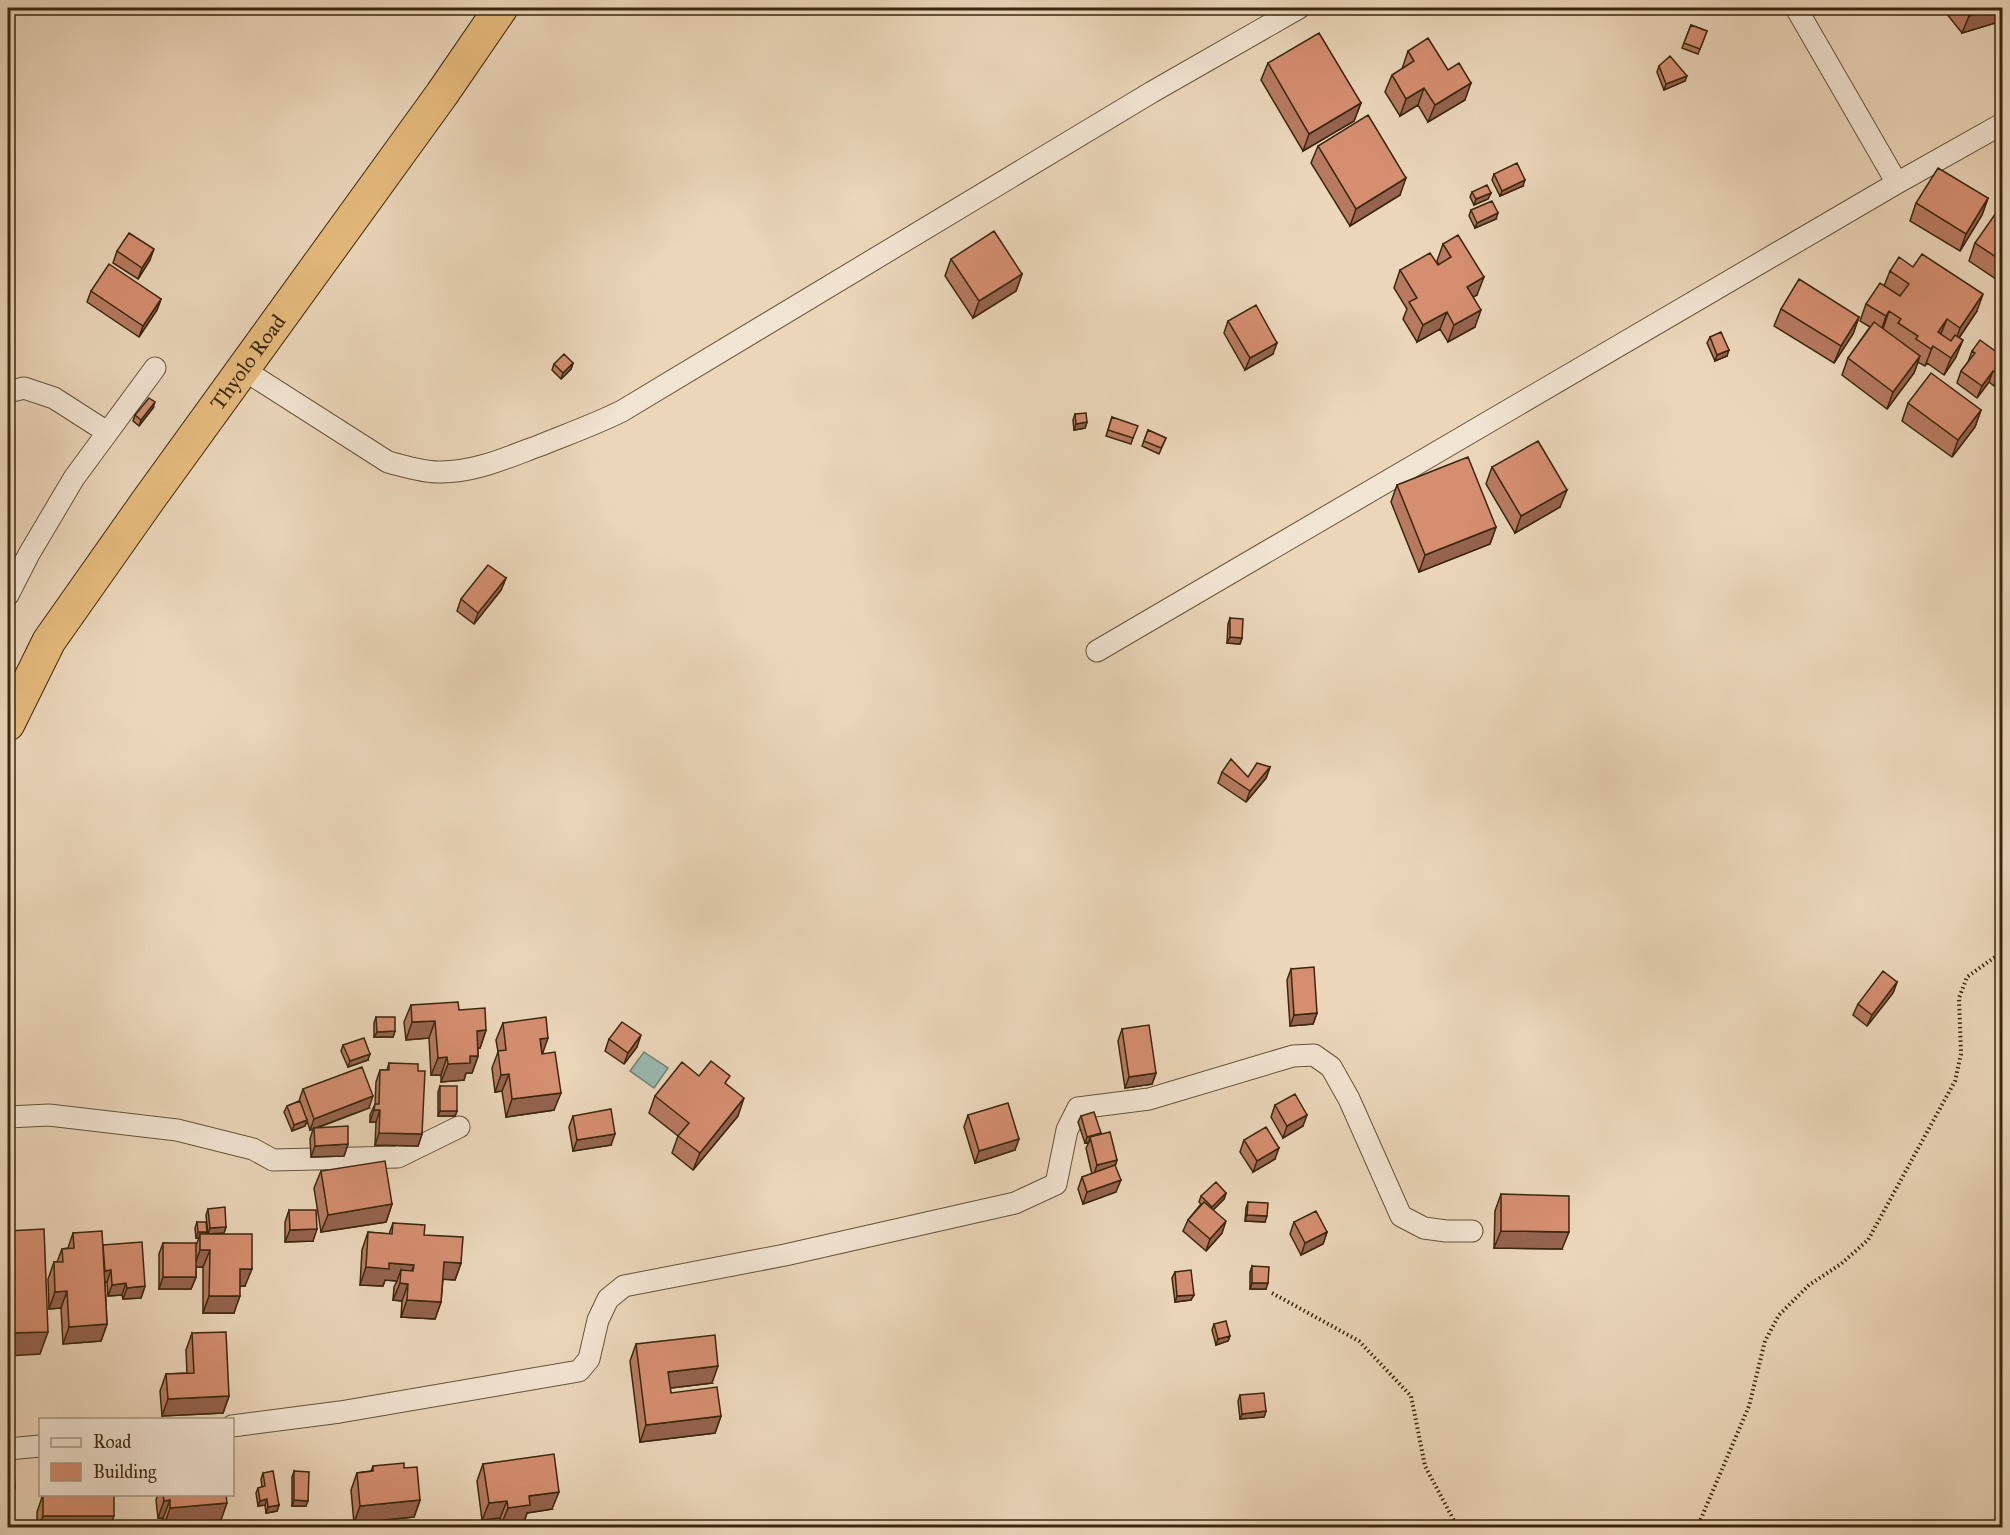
<svg xmlns="http://www.w3.org/2000/svg" width="2010" height="1535" viewBox="0 0 2010 1535" font-family="'IM FELL Great Primer',serif">
<rect width="100%" height="100%" fill="#ebd6ba"/>
<filter id="stains"><feTurbulence type="fractalNoise" baseFrequency=".00333" numOctaves="4"/><feColorMatrix values="0 0 0 0 .2 0 0 0 0 .09 0 0 0 0 .02 0 0 0 .5 -.17"/></filter>
<radialGradient id="worn" r=".72"><stop offset=".6" stop-color="#630" stop-opacity="0"/><stop offset="1" stop-color="#630" stop-opacity=".3"/></radialGradient>
<!-- water -->
<path fill="#98b9b0" stroke="#727f6f" stroke-width="1.5" d="M644 1052 668 1068 654 1088 630 1071Z"/>
<g fill="none" stroke-linecap="round" stroke-linejoin="round">
<defs>
<path id="minor" d="M1796 8 1897 183
M244 370 388 462C404 466 421 472 438 472 474 473 508 457 541 445 568 434 596 424 622 411L1152 92 1299 8
M8 392 24 388 54 398 107 432
M8 595 29 554 74 478 155 368
M1097 651 1897 183 2002 124
M8 1117 49 1115 177 1130 253 1149 273 1160 398 1157 459 1127
M232 1426 340 1412 579 1371 589 1359 598 1320 608 1299 624 1286 785 1255 1015 1203 1056 1184 1067 1130 1078 1108 1149 1099 1293 1056 1314 1055 1331 1067 1349 1099 1401 1216 1424 1228 1446 1231H1472
M8 1449 40 1446"/>
<g id="trunk">
<path id="s1" d="M8 724 49 641 149 499 442 94 501 8"/>
</g>
</defs>
<!-- minor casing -->
<use href="#minor" stroke="#665339" stroke-width="23"/>
<!-- trunk casing -->
<use href="#trunk" stroke="#3a270e" stroke-width="35"/>
<!-- path -->
<path stroke="#3a270e" stroke-width="4" stroke-dasharray="1.5 3" stroke-linecap="butt" d="M1272 1293 1359 1341 1411 1396 1425 1466 1458 1528
M1697 1528 1749 1406 1765 1341 1779 1315 1809 1285 1841 1264 1868 1240 1955 1081 1961 1054 1959 998 1967 977 2002 952"/>
<!-- minor -->
<use href="#minor" stroke="#f2e4d2" stroke-width="21"/>
<!-- trunk -->
<use href="#trunk" stroke="#e6bb7d" stroke-width="33"/>
</g>
<!-- wall -->
<path fill="#b77a60" stroke="#3a270e" stroke-width="1.5" d="M1942 8H2002V21L1962 33Z
M1691 25 1707 31 1698 54 1682 48Z
M1408 51 1465 100 1428 122 1418 105 1400 116 1385 92 1392 75 1402 69Z
M1268 63 1361 103 1354 121 1303 151 1261 80Z
M1659 66 1685 81 1664 90 1657 72Z
M1318 146 1400 195 1350 226 1311 163Z
M1494 174 1523 186 1500 196 1492 180Z
M1472 192 1491 193 1488 199 1474 205 1470 197Z
M1988 198 1982 215 1960 251 1910 221 1916 203Z
M1471 210 1496 219 1475 228 1469 216Z
M2002 213V283L1969 261 1975 243Z
M1443 244 1477 295 1473 297 1475 327 1448 342 1440 329 1417 342 1403 319 1407 309 1394 288 1400 270 1439 265 1437 261Z
M117 251 150 260 138 279 113 263Z
M951 259 1022 274 1016 291 973 318 945 276Z
M1890 271 1977 311 1959 338 1956 357 1944 375 1927 363 1925 366 1918 362 1914 373 1887 409 1842 375 1848 358 1870 327 1860 321 1866 304 1884 286Z
M91 291 161 299 157 310 139 337 87 302Z
M1781 309 1859 317 1853 334 1834 363 1774 326Z
M1228 321 1273 354 1245 370 1224 333Z
M1710 337 1727 356 1715 361 1707 343Z
M1972 351 2002 374 1994 386 1989 382 1977 398 1957 383 1961 371 1968 362Z
M573 363 571 369 561 379 552 370 554 364Z
M1908 403 1981 410 1975 427 1952 457 1902 421Z
M153 408 139 426 133 421 135 415Z
M1075 414 1087 422 1085 428 1074 430 1073 420Z
M1112 417 1133 438 1131 444 1106 436Z
M1148 430 1166 438 1159 454 1142 446Z
M1492 467 1560 507 1515 533 1486 484Z
M1397 485 1496 527 1490 544 1419 572 1391 502Z
M506 578 501 590 474 624 457 611 461 599Z
M1230 618 1242 638 1240 644 1227 643 1228 624Z
M1270 767 1266 778 1246 802 1218 783 1222 772 1248 777Z
M1291 969 1317 1013 1313 1024 1290 1026 1287 980Z
M1897 982 1893 993 1867 1026 1853 1015 1858 1004Z
M411 1005 459 1010 486 1030 480 1048H478V1056L472 1073H466L464 1080 441 1082V1075H431L429 1038 406 1040 404 1022Z
M376 1017 395 1031 393 1037H374V1023Z
M503 1023 543 1053 554 1110 506 1117 502 1091 495 1092 492 1068 498 1052 496 1040Z
M1122 1029 1156 1073 1152 1084 1125 1088 1118 1041Z
M609 1039 637 1047 624 1064 605 1051Z
M343 1045 368 1060 348 1067 341 1051Z
M389 1063 418 1071 422 1134 418 1146 375 1145 376 1122H370V1115L375 1104 376 1082 380 1070H387Z
M699 1076 727 1085 738 1116 693 1170 672 1153 678 1136 649 1113 655 1096Z
M440 1086 457 1111 455 1116H438V1092Z
M303 1089 369 1108 317 1128 348 1144 344 1156 311 1157 310 1139 313 1129 310 1130 307 1121 305 1126 292 1131 284 1112 287 1106 299 1101Z
M1275 1105 1303 1126 1283 1138 1271 1117Z
M968 1115 1015 1150 975 1163 964 1127Z
M573 1116 611 1145 573 1151 569 1127Z
M1081 1116 1101 1133 1117 1160 1115 1166 1116 1192 1083 1204 1078 1189 1082 1177 1092 1174 1086 1148 1089 1142 1085 1143 1078 1122Z
M1244 1140 1275 1159 1253 1172 1240 1152Z
M321 1171 392 1204 386 1222 321 1232 314 1188Z
M1226 1193 1224 1199 1213 1210 1222 1233 1206 1251 1183 1231 1188 1220 1201 1204 1199 1202 1201 1196Z
M1501 1194 1562 1249 1494 1248 1495 1211Z
M1248 1202 1265 1222 1245 1221 1246 1208Z
M208 1209 226 1227 224 1233 211 1234 245 1286H240L234 1313H203V1267H196V1277L191 1289H159V1254L163 1243 196 1245 199 1238H196L195 1228 197 1222 207 1232 206 1234H208L206 1215Z
M289 1210 313 1241 285 1242V1222Z
M1294 1222 1327 1232 1323 1244 1301 1255 1290 1234Z
M393 1223 424 1235 461 1263 455 1280 443 1279 441 1302 435 1319 401 1317 402 1301 393 1300 394 1287 397 1281 385 1280 383 1286 360 1285 362 1250 368 1232 389 1234Z
M73 1233 102 1246 145 1286 141 1298 123 1299 122 1295 108 1296 107 1282H105L107 1324 101 1341 63 1344 61 1308 49 1309 48 1279 54 1262H57L62 1249 68 1248Z
M1252 1266 1266 1289H1250V1272Z
M1175 1272 1191 1300 1175 1302 1172 1278Z
M1214 1324 1230 1336 1228 1341 1216 1345 1212 1330Z
M192 1333 229 1396 223 1413 162 1416 160 1391 166 1374 187 1373 186 1350Z
M636 1344 712 1383 670 1388 671 1393 721 1416 715 1433 640 1442 630 1361Z
M1240 1395 1266 1411 1264 1417 1240 1419 1238 1401Z
M483 1464 552 1509 527 1513 524 1522 501 1525 500 1518 482 1520 477 1481Z
M373 1466 404 1468 420 1500 414 1517 354 1523 351 1490 357 1473 371 1471Z
M294 1471 306 1506H292V1477Z
M263 1473 279 1505 277 1511 266 1513 265 1505 258 1506 256 1493 258 1488 262 1487 261 1479Z
M43 1494 110 1527H37V1512Z
M158 1494H226L221 1520 164 1526 163 1518H158L156 1500Z"/>
<!-- shaded-wall -->
<path fill="#95634e" stroke="#3a270e" stroke-width="1.5" d="M1997 8H2002V21L1962 33 1969 16Z
M1687 76 1685 81 1664 90 1666 84Z
M1471 83 1465 100 1428 122 1435 105Z
M1424 88 1418 105 1400 116 1406 99Z
M1361 103 1354 121 1303 151 1309 134Z
M1406 178 1400 195 1350 226 1356 209Z
M1525 180 1523 186 1500 196 1502 191Z
M1491 193 1488 199 1474 205 1476 199Z
M1988 198 1982 215 1960 251 1966 234Z
M1498 213 1496 219 1475 228 1477 223Z
M154 249 150 260 138 279 142 268Z
M1022 274 1016 291 973 318 979 301Z
M1484 277 1477 295 1461 304 1467 287Z
M1983 294 1977 311 1954 345 1960 328Z
M161 299 157 310 139 337 143 326Z
M1481 310 1475 327 1448 342 1454 325Z
M1889 311 1883 329 1880 334 1886 316Z
M1447 312 1440 329 1417 342 1423 325Z
M1859 317 1853 334 1834 363 1841 346Z
M1947 319 1940 336 1932 348 1925 366 1938 332Z
M1963 340 1956 357 1944 375 1951 358Z
M1277 343 1273 354 1245 370 1250 358Z
M1729 350 1727 356 1715 361 1717 355Z
M1920 356 1914 373 1887 409 1893 392Z
M573 363 571 369 561 379 563 373Z
M2002 368V374L1994 386 1998 374Z
M1993 371 1989 382 1977 398 1982 386Z
M155 402 153 408 139 426 141 420Z
M1981 410 1975 427 1952 457 1958 440Z
M1087 422 1085 428 1074 430 1076 424Z
M1567 490 1560 507 1515 533 1521 516Z
M1496 527 1490 544 1419 572 1425 555Z
M506 578 501 590 474 624 478 613Z
M1230 637 1242 638 1240 644 1227 643Z
M1270 767 1266 778 1246 802 1250 791Z
M1897 982 1893 993 1867 1026 1872 1015Z
M1317 1013 1313 1024 1290 1026 1294 1015Z
M435 1021 429 1038 406 1040 412 1022Z
M486 1030 480 1048H470L477 1031Z
M395 1031 393 1037H374L377 1032Z
M641 1035 637 1047 624 1064 628 1053Z
M548 1038 542 1055 540 1039Z
M370 1054 368 1060 348 1067 350 1061Z
M470 1056H478L472 1073H466L464 1080 441 1082 448 1064Z
M447 1057 441 1075H431L438 1058Z
M1156 1073 1152 1084 1125 1088 1129 1077Z
M509 1074 502 1091 495 1092 501 1075Z
M561 1093 554 1110 506 1117 512 1099Z
M373 1096 369 1108 310 1130 314 1119Z
M744 1098 738 1116 693 1170 700 1153Z
M374 1110H380L376 1122H370Z
M440 1111H457L455 1116H438Z
M1307 1115 1303 1126 1283 1138 1287 1126Z
M307 1120 305 1126 292 1131 294 1125Z
M379 1133 422 1134 418 1146 375 1145Z
M1101 1133 1090 1137 1089 1142 1085 1143 1087 1137Z
M615 1134 611 1145 573 1151 577 1140Z
M1019 1139 1015 1150 975 1163 979 1151Z
M348 1144 344 1156 311 1157 315 1146Z
M1279 1148 1275 1159 1253 1172 1257 1161Z
M1117 1160 1113 1172 1093 1177 1097 1165Z
M1121 1180 1116 1192 1083 1204 1087 1192Z
M1226 1193 1224 1199 1210 1213 1212 1207Z
M392 1204 386 1222 321 1232 328 1215Z
M1247 1215 1267 1216 1265 1222 1245 1221Z
M1226 1221 1222 1233 1206 1251 1210 1239Z
M226 1227 224 1233 208 1234 210 1228Z
M317 1229 313 1241 285 1242 290 1230Z
M1501 1231 1569 1232 1562 1249 1494 1248Z
M198 1232H207L205 1237 200 1234 199 1238H196Z
M1327 1232 1323 1244 1301 1255 1305 1243Z
M200 1250H210L203 1267H194Z
M444 1262 461 1263 455 1280 438 1279Z
M389 1263 414 1265 407 1282 401 1270 397 1281 385 1280 383 1286 360 1285 366 1267Z
M240 1269H252L245 1286H234Z
M111 1270 107 1282H101L105 1271Z
M163 1277H196L191 1289H159Z
M126 1283 122 1295 108 1296 112 1285Z
M400 1283 408 1284 402 1301 393 1300Z
M1252 1283H1268L1266 1289H1250Z
M145 1286 141 1298 123 1299 127 1288Z
M67 1291 61 1308 49 1309 55 1292Z
M1194 1295 1191 1300 1175 1302 1177 1296Z
M209 1296H240L234 1313H203Z
M407 1300 441 1302 435 1319 401 1317Z
M107 1324 101 1341 63 1344 69 1327Z
M48 1332 40 1354 8 1356V1333Z
M1230 1336 1228 1341 1216 1345 1218 1339Z
M718 1366 712 1383 662 1389 668 1372Z
M229 1396 223 1413 162 1416 168 1399Z
M1266 1411 1264 1417 1240 1419 1242 1414Z
M721 1416 715 1433 640 1442 646 1425Z
M8 1488H15L13 1493 8 1494Z
M559 1492 552 1509 527 1513 524 1522 501 1525 508 1508 529 1496Z
M267 1499 265 1505 258 1506 260 1501Z
M170 1500 163 1518H158L164 1501Z
M294 1500 308 1501 306 1506H292Z
M420 1500 414 1517 354 1523 360 1506Z
M507 1501 500 1518 482 1520 489 1503Z
M227 1503 221 1520 164 1526 170 1508Z
M279 1505 277 1511 266 1513 268 1507Z
M43 1516H114L110 1527H39Z"/>
<!-- building -->
<path fill="#d58e70" stroke="#3a270e" stroke-width="1.5" d="M1962 8H1997L1969 16Z
M1691 25 1707 31 1700 49 1684 43Z
M1319 33 1361 103 1309 134 1268 63Z
M1428 38 1448 70 1459 63 1471 83 1435 105 1424 88 1406 99 1392 75 1414 61 1408 51Z
M1670 56 1687 76 1666 84 1659 66Z
M1368 115 1406 178 1356 209 1318 146Z
M1517 163 1525 180 1502 191 1494 174Z
M1938 168 1988 198 1966 234 1916 203Z
M1487 185 1491 193 1476 199 1472 192Z
M1492 201 1498 213 1477 223 1471 210Z
M1998 210 2002 213V261L1975 243Z
M994 231 1022 274 979 301 951 259Z
M129 233 154 249 142 268 117 251Z
M1458 235 1484 277 1467 287 1481 310 1454 325 1447 312 1423 325 1409 302 1417 298 1400 270 1430 253 1438 265 1451 257 1443 244Z
M1922 254 1983 294 1960 328 1947 319 1938 332 1951 341 1955 335 1963 340 1951 358 1933 346 1931 349 1916 339 1918 336 1898 323 1901 319 1889 311 1886 316 1866 304 1880 283 1900 296 1909 284 1890 271 1899 257 1913 267Z
M109 264 161 299 143 326 91 291Z
M1799 279 1859 317 1841 346 1781 309Z
M1256 305 1277 343 1250 358 1228 321Z
M1874 322 1920 356 1893 392 1848 358Z
M1721 332 1729 350 1717 355 1710 337Z
M1980 340 2002 356V368L1998 374 1993 371 1982 386 1961 371 1975 353 1972 351Z
M564 354 573 363 563 373 554 364Z
M1931 373 1981 410 1958 440 1908 403Z
M149 398 155 402 141 420 135 415Z
M1086 413 1087 422 1076 424 1075 414Z
M1112 417 1138 426 1133 438 1108 430Z
M1148 430 1166 438 1161 448 1144 441Z
M1538 441 1567 490 1521 516 1492 467Z
M1468 457 1496 527 1425 555 1397 485Z
M488 565 506 578 478 613 461 599Z
M1230 618 1243 619 1242 638 1230 637Z
M1231 759 1248 777 1257 763 1270 767 1250 791 1222 772Z
M1314 967 1317 1013 1294 1015 1291 969Z
M1883 971 1897 982 1872 1015 1858 1004Z
M458 1002 459 1010 485 1008 486 1030 477 1031 478 1056H470V1063L448 1064 447 1057 438 1058 435 1021 412 1022 411 1005Z
M376 1017H395V1031L377 1032Z
M546 1017 548 1038 540 1039 542 1054 555 1052 561 1093 512 1099 509 1074 501 1075 498 1051 506 1050 503 1023Z
M622 1022 641 1035 628 1053 609 1039Z
M1149 1025 1156 1073 1129 1077 1122 1029Z
M364 1038 370 1054 350 1061 343 1045Z
M711 1061 730 1076 725 1083 744 1098 700 1153 678 1136 689 1123 655 1096 682 1062 699 1076Z
M389 1063 418 1064V1071H425L422 1134 379 1133 380 1110H374L375 1104H379L380 1070H389Z
M362 1067 373 1096 314 1119 303 1089Z
M440 1086H457V1111H440Z
M1295 1094 1307 1115 1287 1126 1275 1105Z
M300 1101 307 1120 294 1125 287 1106Z
M1008 1103 1019 1139 979 1151 968 1115Z
M611 1109 615 1134 577 1140 573 1116Z
M1094 1112 1101 1133 1087 1137 1081 1116Z
M348 1126V1144L315 1146 314 1128Z
M1266 1127 1279 1148 1257 1161 1244 1140Z
M1110 1132 1117 1160 1097 1165 1090 1137Z
M385 1161 392 1204 328 1215 321 1171Z
M1115 1165 1121 1180 1087 1192 1082 1177Z
M1216 1182 1226 1193 1212 1207 1201 1196Z
M1501 1194 1569 1196V1232L1501 1231Z
M1204 1202 1226 1221 1210 1239 1188 1220Z
M1248 1202 1268 1203 1267 1216 1247 1215Z
M225 1207 226 1227 210 1228 208 1209Z
M289 1210H316L317 1229 290 1230Z
M1316 1211 1327 1232 1305 1243 1294 1222Z
M197 1222H206L207 1232H198Z
M393 1223 425 1225 424 1235 463 1237 461 1263 444 1262 441 1302 407 1300 408 1284 400 1283 401 1270 413 1271 414 1265 389 1263V1269L366 1267 368 1232 392 1234Z
M44 1229 48 1332 8 1333V1231Z
M102 1231 107 1324 69 1327 67 1291 55 1292 54 1262H63L62 1249 74 1248 73 1233Z
M200 1234H252V1269H240V1296H209L210 1250H200Z
M142 1242 145 1286 127 1288 126 1283 112 1285 111 1270 105 1271 103 1245Z
M163 1243H196V1277H163Z
M1252 1266 1269 1267 1268 1283H1252Z
M1191 1270 1194 1295 1177 1296 1175 1272Z
M1226 1321 1230 1336 1218 1339 1214 1324Z
M226 1332 229 1396 168 1399 166 1374 194 1373 192 1333Z
M715 1335 718 1366 668 1372 671 1393 717 1387 721 1416 646 1425 636 1344Z
M1264 1393 1266 1411 1242 1414 1240 1395Z
M554 1454 559 1492 529 1496 530 1505 508 1508 507 1501 489 1503 483 1464Z
M404 1463V1468L417 1467 420 1500 360 1506 357 1473 373 1471V1466Z
M8 1470H14L15 1488H8Z
M273 1471 279 1505 268 1507 267 1499 260 1501 258 1488 265 1486 263 1473Z
M294 1471 309 1472 308 1501 294 1500Z
M43 1494H114V1516H43Z
M163 1494H226L227 1503 170 1508V1500L164 1501Z
M307 1522 343 1523V1527H307Z"/>
<g text-anchor="middle" stroke-width="6" stroke-linejoin="round" paint-order="stroke">
<!-- street labels -->
<g font-size="21" fill="#3a270e" stroke="#f2e4d2">
<text dy="7" stroke="none"><textPath href="#s1" startOffset="435">Thyolo Road</textPath></text>
</g>
</g>
<!-- margin -->
<rect width="2010" height="1535" fill="none" stroke="#ebd6ba" stroke-width="30"/>
<rect x="9" y="9" width="1992" height="1517" fill="none" stroke="#3a270e" stroke-width="3"/>
<rect x="15" y="15" width="1980" height="1505" fill="none" stroke="#3a270e" stroke-width="1.5"/>
<!-- legend -->
<rect x="39" y="1418" width="195" height="78" fill="#f2e4d2" stroke="#a89884" stroke-width="1.5"/>
<rect x="51" y="1438" width="30" height="9" fill="#f2e4d2" stroke="#a89884" stroke-width="1.5"/>
<text x="93" y="1448" font-size="18" fill="#3a270e">Road</text>
<rect x="51" y="1463" width="30" height="18" fill="#d58e70" stroke="#a89884" stroke-width="1.5"/>
<text x="93" y="1478" font-size="18" fill="#3a270e">Building</text>
<rect width="100%" height="100%" filter="url(#stains)"/>
<rect width="100%" height="100%" fill="url(#worn)"/>
</svg>
